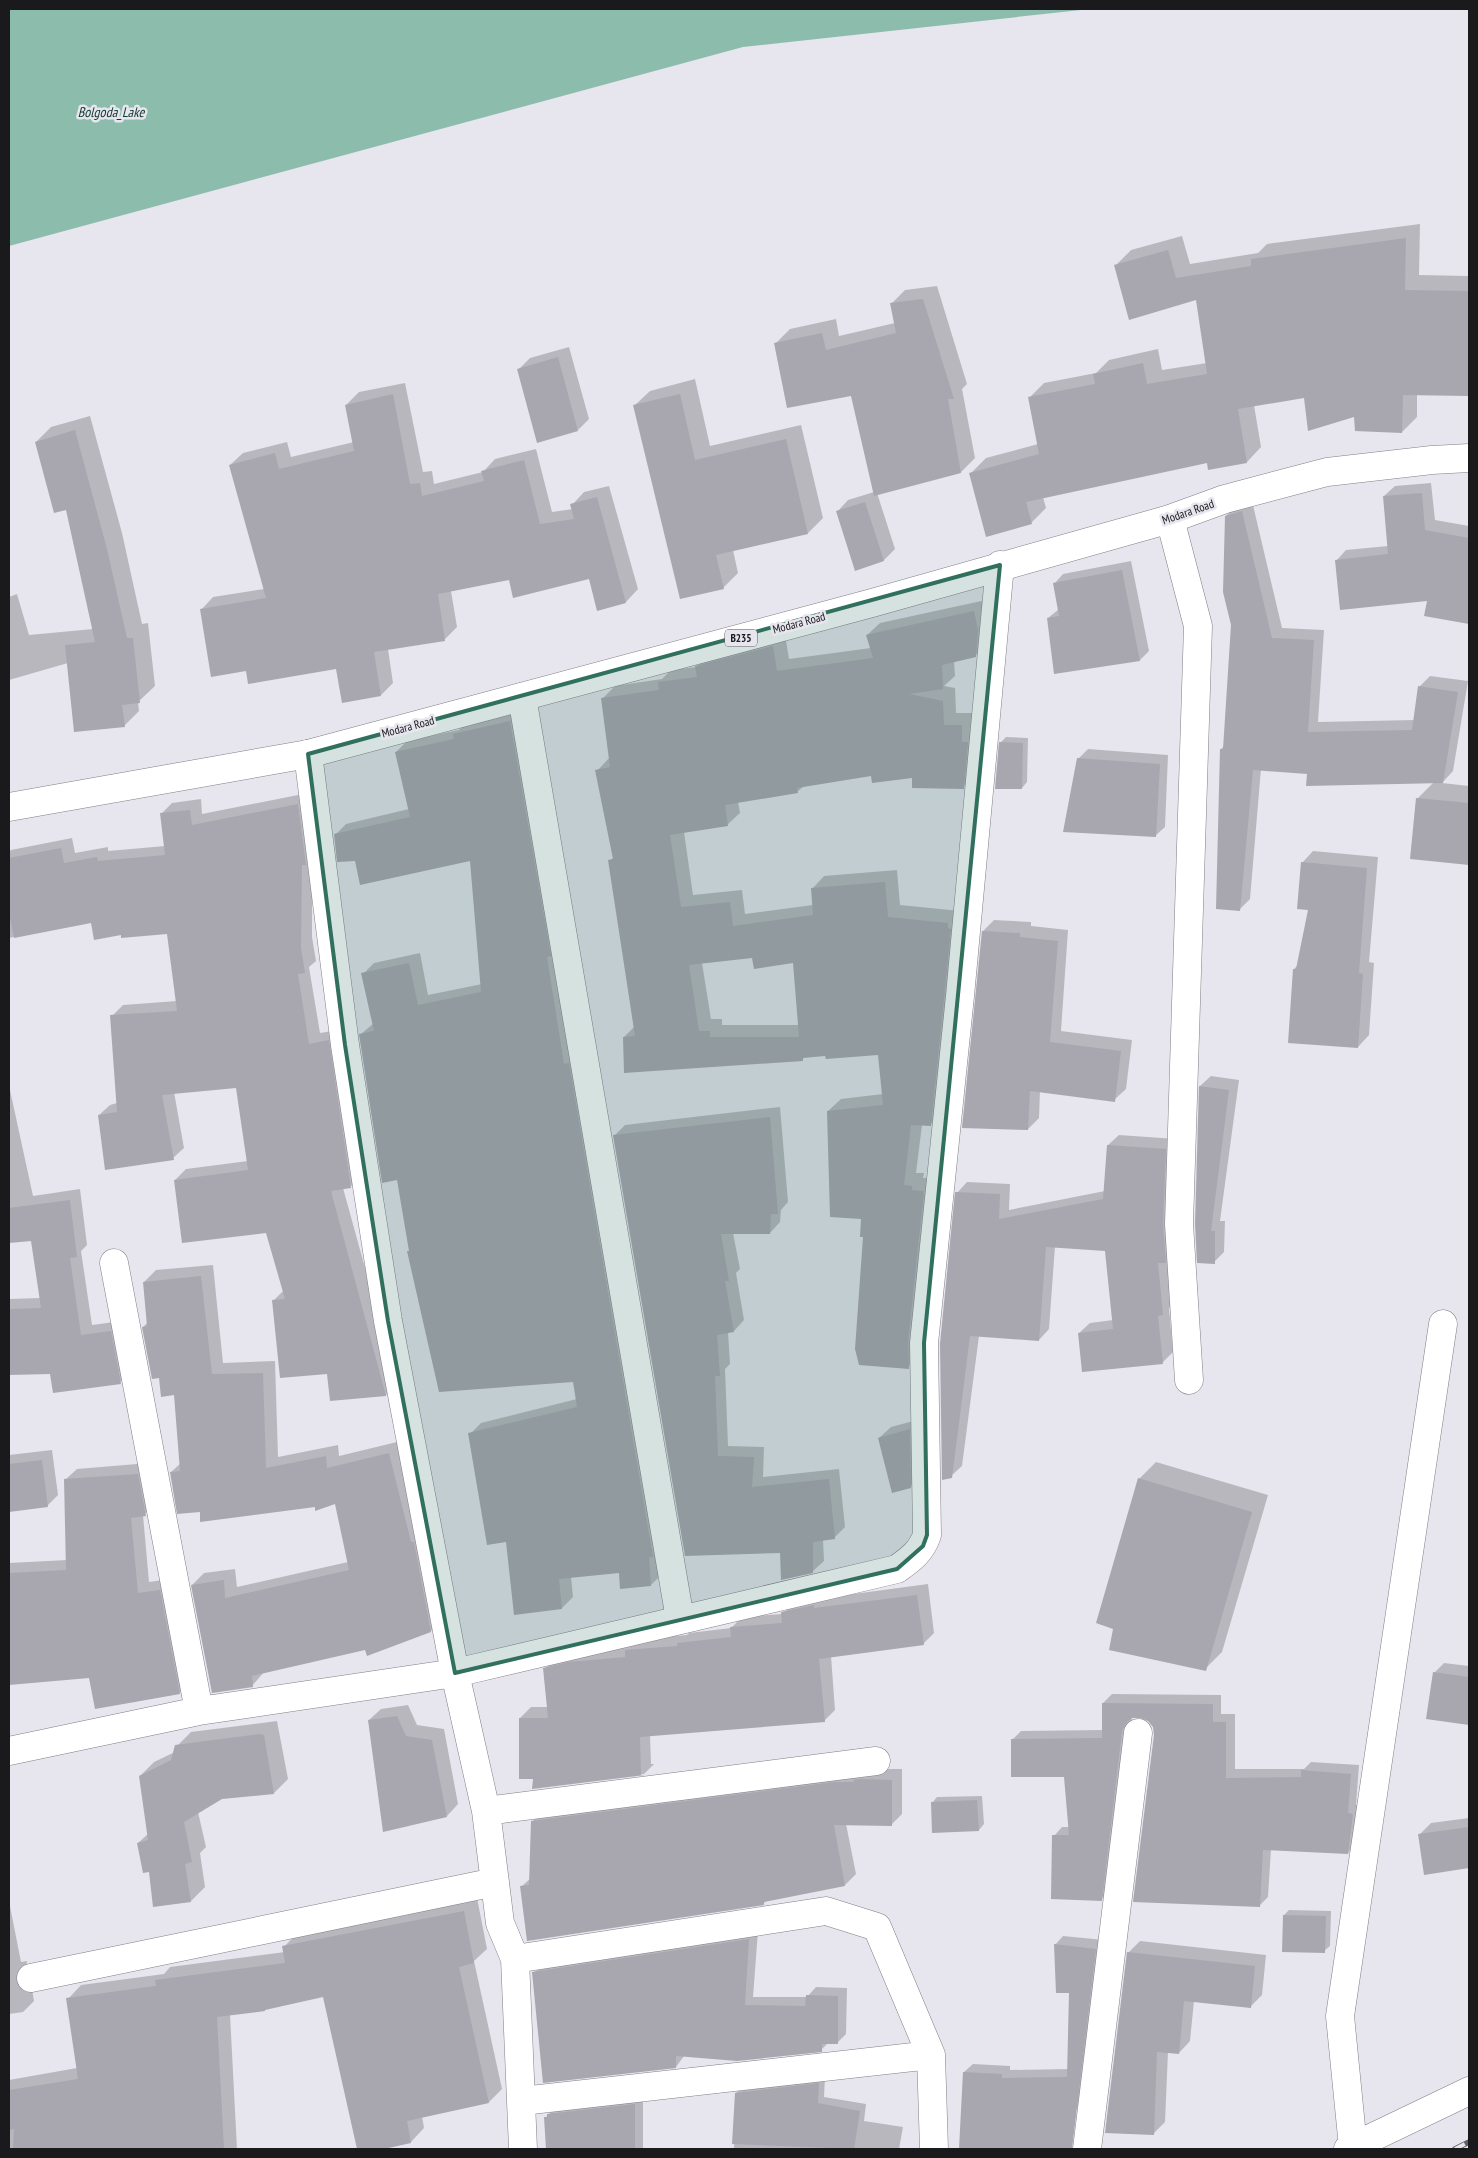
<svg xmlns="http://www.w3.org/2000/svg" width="1478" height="2158" viewBox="0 0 1478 2158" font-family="'PT Sans Narrow',sans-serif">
<rect width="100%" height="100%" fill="#e7e5ee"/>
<!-- water -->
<path fill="#8cbcac" d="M9 9H1090L743 47 9 246Z"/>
<!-- shadow -->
<path fill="#0003" fill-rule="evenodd" d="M1420 224 1419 275 1469 276V394H1417V417L1402 432 1305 396 1254 405 1261 447 1247 462 1208 461 1043 497 1046 508 1031 523 971 473 986 458 1038 444 1029 398 1044 383 1096 373 1109 360 1158 349 1162 370 1207 363 1197 299 1116 265 1131 250 1182 236 1190 264 1258 253 1267 244Z
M937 286 967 384 962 389 975 458 961 472 877 493 895 549 884 560 856 569 837 512 848 500 874 492 852 394 776 343 790 329 836 319 839 336 895 323 891 304 905 290Z
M569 347 589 419 578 430 518 370 530 358Z
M695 379 710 446 801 425 823 518 808 533 733 550 738 573 723 588 634 406 650 391Z
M405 383 423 472 432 471 434 484 483 472 495 459 536 449 552 512 573 509 572 505 584 492 609 486 638 589 626 602 598 609 590 578 509 579 451 591 457 627 444 640 388 649 393 683 381 695 337 668 247 669 201 610 213 597 264 589 230 465 243 453 287 442 291 457 354 442 346 405 359 392Z
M90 416 122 533 142 624 148 623 155 686 138 702 139 711 124 726 68 663 9 680V597L17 594 29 635 93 629 67 508 36 442 51 427Z
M1431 483 1435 520 1469 526V623L1425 615 1428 599 1336 561 1346 550 1388 546 1384 496 1395 486Z
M1252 501 1282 628 1324 630 1318 722 1414 720 1420 686 1430 676 1468 681 1453 771 1442 783 1469 786V863L1412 858 1418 798 1434 782 1261 769 1250 899 1240 909 1221 749 1224 746 1233 625 1226 516 1237 505Z
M1131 561 1149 651 1140 660 1055 672 1048 618 1059 609 1054 584 1063 574Z
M986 600 988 643 975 656 954 661 955 676 944 686 955 688 956 713H974L976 775 963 787 914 777 872 775 804 786 797 792 738 802 740 813 727 825 684 832 693 895 742 890 745 914 813 905 812 889 824 876 897 870 900 905 960 911 943 1112 930 1125H922L916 1173H924L923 1178 936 1179 921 1355 908 1367 864 1236 863 1217 828 1111 841 1099 883 1094 879 1054 827 1055 805 1057 802 1059 624 1037 634 1027 610 861 614 857 597 771 610 757 602 699 615 686 662 679 671 670 697 667 709 654 785 634 789 659 871 648 867 635 880 623ZM753 957 794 962 799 1025H722V1019H711L702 963Z
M521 711 662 1574 651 1585 620 1571 571 1577 573 1597 562 1608 507 1540 470 1434 481 1423 577 1399 574 1380 410 1250 398 1179 361 1034 374 1023 363 974 374 963 420 953 428 995 482 984 471 859H356L335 835 346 824 409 809 396 752 407 741 459 730 465 723Z
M1006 737 1028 738 1027 782 1022 788 1000 743Z
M1088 749 1168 755 1165 827 1155 836 1078 759Z
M308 793 312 857V937L316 961 309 967 320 1033 339 1030 362 1176 351 1186 343 1188 397 1384 386 1395 331 1399 328 1373 273 1301 284 1290 267 1231 175 1180 186 1169 248 1161 237 1087 174 1092 184 1148 173 1158 99 1115 110 1105 117 1103 112 1016 123 1005 177 1001 168 933 122 934 92 921 9 938V852L11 850 72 838 75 853 108 847V851L165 846 161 814 172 803 201 799 202 814Z
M1313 851 1378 857 1369 962 1374 963 1369 1035 1358 1047 1294 969 1298 965 1309 909 1302 863Z
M994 920 1031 922V926L1068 930 1061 1031 1132 1040 1126 1089 1114 1100 1040 1091 1039 1118 1028 1129 983 931Z
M1211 1076 1239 1080 1220 1221H1225L1224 1252 1214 1262H1198L1200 1086Z
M10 1090 33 1196 80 1189 87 1245 81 1251 92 1325 122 1321 131 1372 120 1382 51 1372 9 1374V1299L41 1298 32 1239 9 1242Z
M780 1107 788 1202 781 1210 780 1222 770 1233H733L740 1269 736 1273 744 1320 734 1331 728 1332 730 1364 725 1369 728 1446 764 1447 763 1477 839 1469 845 1527 834 1538 823 1539 824 1561 813 1571 781 1552 686 1555 614 1136 625 1125Z
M1119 1135 1176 1139 1173 1304 1169 1308 1173 1352 1162 1363 1079 1333 1090 1323 1113 1320 1106 1250 1055 1246 1049 1329 1039 1340 979 1336 962 1466 951 1476 957 1193 967 1182 1010 1184 1009 1210 1105 1191 1108 1145Z
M213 1265 223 1363 275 1361 278 1457 338 1445 339 1456 401 1441 443 1619 431 1631 366 1649 264 1672 252 1686 192 1585 204 1573 235 1569 237 1587 348 1562 336 1502 316 1505 171 1472 181 1463 175 1394 160 1377 143 1327 148 1322 144 1282 156 1270Z
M921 1419 922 1475 910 1487 879 1438 891 1427Z
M52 1450 58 1495 47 1506 9 1511V1455Z
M1156 1462 1268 1495 1222 1652 1205 1669 1139 1479Z
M149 1463 157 1504 143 1515 149 1582 171 1579 191 1681 179 1693 90 1677 9 1684V1563L67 1560 65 1480 77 1469Z
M928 1584 934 1633 923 1644 831 1656 835 1710 824 1721 650 1735 651 1764H654L644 1774 534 1788V1778L520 1718 531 1707H548L545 1669 556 1658 580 1652 629 1647 637 1639 687 1635 689 1633 731 1628 742 1617 783 1614 794 1602Z
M1444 1663 1469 1666V1724L1428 1718 1434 1673Z
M1112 1694 1221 1695V1714H1235V1769H1304L1311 1762 1359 1765 1356 1805H1361L1357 1844 1348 1853 1271 1849 1268 1897 1259 1906 1155 1735 1154 1727 1149 1720 1141 1716 1132 1717 1110 1891 1101 1899 1054 1836 1062 1827H1070L1066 1775 1013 1739 1021 1731 1103 1730V1703Z
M408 1705 417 1725 444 1729 458 1804 447 1816 369 1720 381 1709Z
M277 1721 288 1779 274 1793 222 1797 198 1812 206 1847 200 1853 205 1887 191 1901 150 1870 138 1843 149 1833 140 1776 154 1762 175 1752 177 1746 191 1732Z
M870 1769H902V1814L891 1825 846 1824 856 1874 845 1885 767 1900 763 1904 522 1886 531 1878 532 1822 543 1811Z
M982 1796 984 1824 979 1830 932 1803 937 1797Z
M1469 1818V1867L1425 1874 1419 1835 1431 1823Z
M477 1898 487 1949 474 1961 502 2089 489 2102 422 2116 424 2128 411 2142 378 2149H358L324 1995 230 2014 237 2149H9V2080L77 2068 68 1999 81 1985 164 1974 170 1967 285 1952 284 1947 297 1933Z
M9 1901 21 1962 27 1961 26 1969 30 1977 34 2001 23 2012 9 2014Z
M1289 1910 1331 1911 1330 1946 1324 1951 1284 1915Z
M758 1931 753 1997H807L816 1987 847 1988 846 2034 837 2043H828L821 2050 684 2056 676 2067 534 1973 543 1964Z
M1063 1936 1104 1940 1084 2100 1076 2109 1012 2110 1010 2149H960L964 2072 973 2064 1010 2066V2070L1069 2069 1070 1992 1055 1945Z
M1140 1941 1266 1955 1262 1995 1250 2007 1194 2001 1190 2041 1179 2053 1168 2052 1165 2122 1153 2134 1128 1953Z
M825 2077 824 2097 866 2104 864 2121 903 2127 899 2149H734L736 2093 743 2087Z
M643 2096V2149H548L545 2118 557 2106Z"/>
<!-- building -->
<path fill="#a8a6af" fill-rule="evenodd" d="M1406 238 1405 290 1469 291V396L1403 395 1402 433 1355 431 1354 417 1308 431 1304 398 1238 409 1247 463 1208 470 1207 463 1026 502 1032 524 986 537 969 473 1039 454 1028 397 1095 384 1093 374 1143 363 1147 384 1207 374 1196 300 1129 320 1114 265 1168 250 1176 278 1251 266V259Z
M923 299 954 399H948L961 473 874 496 851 396 787 408 774 343 822 333 826 350 896 333 890 303Z
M558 357 578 431 537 443 517 369Z
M393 394 410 484 420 483 422 496 484 481 481 471 524 460 540 524 574 519 570 504 597 497 626 603 597 611 589 579 513 598 509 580 438 594 445 641 374 652 381 696 342 703 336 669 248 684 246 671 211 677 200 609 266 598 229 465 275 453 279 469 354 451 345 405Z
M680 394 695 460 786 439 808 534 716 555 724 589 680 599 633 405Z
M75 430 107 549 127 638H133L140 703 122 705 125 727 74 732 65 645 95 642 66 510 54 513 35 442Z
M1422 493 1425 530 1469 538V624L1424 616 1427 601 1340 610 1335 560 1388 554 1383 496Z
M865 502 884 561 855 571 836 511Z
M1242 511 1272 638 1314 640 1308 732 1412 730 1418 686 1458 692 1443 783 1306 786 1307 774 1253 770 1240 911 1216 909 1220 749H1223L1231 625 1223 592 1225 516Z
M1122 570 1140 661 1054 674 1047 618 1059 616 1053 583Z
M974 611 978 630 976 657 942 665 943 689 909 694 943 701 944 725H962V742H968L964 789 912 788V778L872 783 871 776 797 788 798 793 725 805 728 826 670 835 681 907 730 902 733 926 813 915 811 888 885 882 888 917 948 923V928L951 929 931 1126 911 1125 904 1185 912 1186V1190L924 1191 908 1342 909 1369 859 1365 855 1349 863 1237H860L861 1219 830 1217 827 1111 883 1105 878 1055 826 1059 825 1056 803 1058V1061L624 1073 623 1037 635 1036 608 860 613 859 595 770 610 767 601 698 659 690 658 682 697 677 695 666 773 646 777 671 873 658 866 635ZM752 958 754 969 793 963 799 1037H710V1031H699L689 965Z
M510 721 551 956 547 957 564 1064 569 1063 653 1557H649L651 1586 620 1589 619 1573 559 1579 562 1609 514 1615 506 1542 487 1545 468 1433 577 1407 573 1382 439 1392 407 1251H409L397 1180 382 1183 359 1034 374 1031 361 973 409 963 418 1005 481 992 470 861 360 885 355 861 337 862 334 834 410 817 395 752 454 739 453 734Z
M999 742 1023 743 1022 789H995Z
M1077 758 1160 764 1156 837 1063 832Z
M1416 798 1469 803V865L1410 859Z
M298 804 306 865H302L301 948 305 973 298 974 309 1044 329 1040 351 1188 331 1191 386 1396 330 1401 327 1374 280 1378 272 1300 285 1299 266 1233 182 1243 174 1180 248 1170 236 1088 162 1095 174 1160 105 1170 98 1115 117 1112 110 1015 177 1011 167 934 121 938V935L94 940 91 923 14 938 9 912V858L61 848 64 863 97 857 98 861 165 855 160 813 190 810 192 825Z
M1301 862 1367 868 1359 973 1363 974 1358 1048 1288 1043 1293 969H1296L1308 910 1297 909Z
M982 931 1020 933V937L1058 941 1050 1042 1121 1051 1115 1102 1030 1091 1028 1130 962 1128Z
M1199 1086 1229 1090 1211 1231H1215V1264L1197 1263 1195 1224Z
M770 1117 778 1214H771L770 1234H721L729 1281H725L734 1332 717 1335 720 1376H715L718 1456 754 1457 752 1487 829 1479 835 1539 813 1542V1573L781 1580 780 1553 685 1556 613 1135Z
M1107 1145 1166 1149 1163 1224 1166 1263H1158L1163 1315 1158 1316 1163 1364 1082 1372 1078 1333 1113 1329 1105 1251 1046 1247 1039 1341 970 1336 952 1478 942 1480 940 1344 955 1192 1000 1194 999 1219 1103 1199Z
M70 1200 77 1257 70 1258 81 1335 111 1331 121 1384 53 1393 50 1374 9 1375V1309L41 1308 31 1241 9 1243V1208Z
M201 1276 212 1374 263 1373 266 1468 326 1456 327 1468 389 1453 411 1542H414L431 1632 367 1656 365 1650 252 1676 253 1687 212 1693 191 1585 224 1580 225 1598 349 1570 335 1504 315 1511V1507L200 1522V1512L177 1514 170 1472 180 1471 174 1395 161 1397 159 1378 152 1379 142 1327 147 1326 143 1282Z
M910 1429 911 1488 892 1493 878 1438Z
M42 1460 48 1507 9 1512V1464Z
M138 1474 146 1516 131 1518 138 1593 160 1590 180 1694 95 1709 89 1678 9 1685V1573L66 1570 64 1479Z
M1138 1478 1252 1512 1206 1671 1109 1650 1113 1629 1096 1623Z
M917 1595 924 1645 819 1659 825 1722 640 1737 641 1775H645L532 1789 533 1779H519V1718H548L543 1668 568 1662 625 1657V1650L677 1646V1643L731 1637 730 1627 782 1623 781 1612 814 1605V1608Z
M1433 1672 1469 1677V1725L1426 1719Z
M1102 1703 1213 1704V1722H1226V1778L1301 1777V1770L1351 1774 1348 1813 1353 1814 1348 1854 1263 1850 1260 1907 1133 1902 1154 1735 1153 1727 1148 1721 1140 1718H1132L1126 1723 1122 1731 1102 1901 1051 1899 1052 1835H1069L1064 1777H1011V1739L1102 1738Z
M397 1716 406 1736 432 1740 447 1817 383 1832 368 1720Z
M259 1734 264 1735 274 1794 222 1799 184 1822 192 1862 185 1864 191 1902 153 1907 149 1872 143 1873 137 1843 148 1840 139 1776 171 1760 175 1745Z
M859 1779 892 1780V1826L834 1825 845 1886 764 1902V1905L527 1941 520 1886 529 1885 531 1821 834 1782H854V1780Z
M977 1800 979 1831 932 1833 931 1802Z
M1469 1827V1868L1424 1875 1418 1834Z
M464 1911 474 1963 459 1967 489 2103 407 2121 411 2143 384 2149H357L323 1997 265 2010V2011L217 2017 224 2149H13L14 2129 9 2130V2090L78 2079 66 1998 156 1986 155 1980 285 1963 282 1946Z
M1283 1915 1326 1916 1325 1953 1282 1952Z
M749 1939 745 2005 805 2006 806 1995 838 1996V2044H822V2052L737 2061 676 2056V2068L543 2083 532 1972Z
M1054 1944 1096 1949 1072 2149H959L963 2072 1002 2074V2078L1067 2077 1069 1993H1056Z
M1127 1952 1255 1966 1251 2008 1184 2001 1179 2054 1157 2052 1154 2135 1105 2133Z
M819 2083 818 2103 860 2111 854 2149 732 2144 735 2093Z
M635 2104V2149H546L544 2117H547V2114Z"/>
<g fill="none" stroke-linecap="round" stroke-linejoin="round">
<defs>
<path id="minor" d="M1170 519 1198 626 1179 1224 1189 1380
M522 697 680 1619
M308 754 345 1045 388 1321 455 1673 486 1811 500 1923 515 1959 523 2149
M114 1263 199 1711
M9 1751 199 1711 455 1673 897 1569C911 1559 921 1552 927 1535L924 1343 960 996 1000 565
M486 1811 876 1761
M515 1959 826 1911 877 1927 931 2055 934 2149
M31 1978 495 1882
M522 2101 931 2055
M1353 2147 1340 2016 1443 1324
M1087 2149 1138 1733
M1348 2149 1469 2091"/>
<path id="primary" d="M9 807 308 754 872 603 1170 519 1225 499 1327 472 1432 460 1469 458"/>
</defs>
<!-- minor casing -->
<use href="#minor" stroke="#817f87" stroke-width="29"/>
<!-- primary casing -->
<use href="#primary" stroke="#817f87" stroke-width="29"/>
<!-- minor -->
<use href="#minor" stroke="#fff" stroke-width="28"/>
<!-- primary -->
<use href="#primary" stroke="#fff" stroke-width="28"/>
<defs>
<path id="rail" d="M1455 2149 1469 2142"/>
</defs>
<!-- rail casing -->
<use href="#rail" stroke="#605e64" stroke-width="5.5"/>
<!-- rail -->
<use href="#rail" stroke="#e7e5ee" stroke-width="4" stroke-dasharray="11" stroke-linecap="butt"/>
</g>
<!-- marked area -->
<path fill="#30705d" fill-opacity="0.2" stroke="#30705d" stroke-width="4" stroke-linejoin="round" d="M1000 565 924 1343 927 1535 923 1546 897 1569 455 1673 388 1321 345 1045 308 754Z"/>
<g text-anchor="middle" stroke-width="5" stroke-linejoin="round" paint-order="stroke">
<!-- shield labels -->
<rect fill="#e7e5ee" stroke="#58565b" stroke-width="1" x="725" y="629.5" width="32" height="17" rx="4"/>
<g font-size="11" font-weight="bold" fill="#1a191c">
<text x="741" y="642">B235</text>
</g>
<!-- street labels -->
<g font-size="12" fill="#1a191c" stroke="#e7e5ee">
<text transform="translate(1188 512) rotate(-19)" y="4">Modara Road</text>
<text transform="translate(799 623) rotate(-15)" y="4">Modara Road</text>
<text transform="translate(408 727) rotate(-15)" y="4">Modara Road</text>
</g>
<!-- water labels -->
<g font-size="14" font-style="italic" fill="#0f3a2f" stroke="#e7e5ee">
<text x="111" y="117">Bolgoda_Lake</text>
</g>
</g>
<!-- border -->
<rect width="1478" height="2158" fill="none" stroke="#1a191c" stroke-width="20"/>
</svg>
